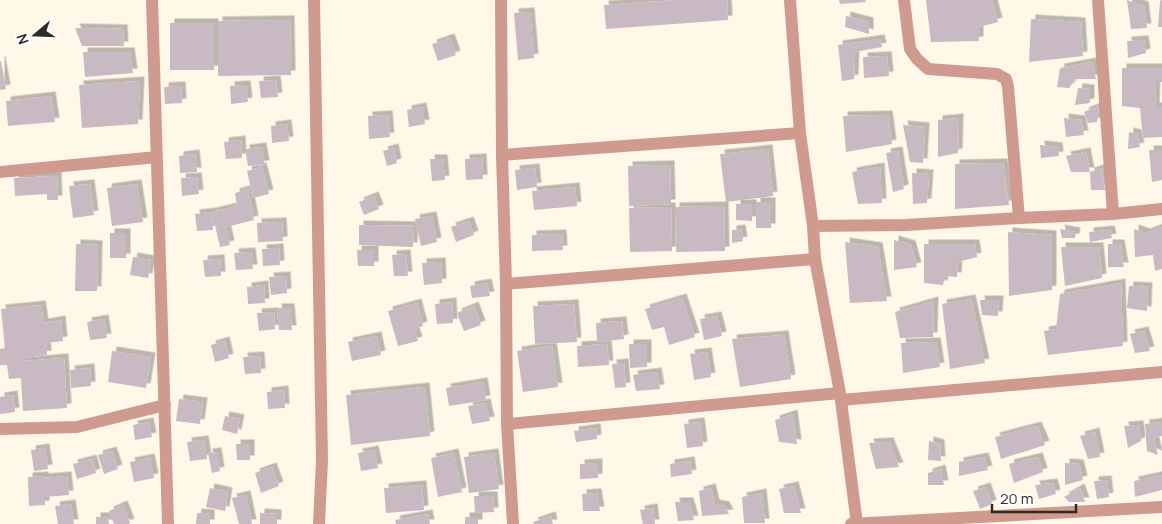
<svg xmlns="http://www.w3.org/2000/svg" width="1162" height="524" viewBox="0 0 1162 524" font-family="Manrope,sans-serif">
<defs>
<filter id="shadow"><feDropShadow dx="4.5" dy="-4.5" stdDeviation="0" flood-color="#0004"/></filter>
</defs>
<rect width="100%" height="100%" fill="#fff8e9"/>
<!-- building -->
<path fill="#c8b9c2" filter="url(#shadow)" d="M678 0H727L728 20 606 29 604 5Z
M839 0H865L866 2 840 4Z
M926 0H992L998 22 979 27V41L931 42Z
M1127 0 1144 6 1147 28 1131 29Z
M1162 0V27H1158L1160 1Z
M530 12 534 58 518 60 514 13Z
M846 16 869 22V34L845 27Z
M1031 19 1081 22 1083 56 1029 62Z
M290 20 291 75 218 76V21Z
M170 23H214V70H170Z
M75 28 123 29 124 46H82Z
M450 38 456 55 438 61 432 44Z
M880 39 882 47 855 52 854 79 842 81 838 45Z
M1144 40 1146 53 1128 58 1127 41Z
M83 52H130L133 73 85 77Z
M887 56 889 76 864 78 863 57Z
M0 61H1L6 89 0 90Z
M1092 62 1096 79H1075L1069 88 1057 87 1060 68Z
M1122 68H1162V82H1156L1155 107H1162V137L1143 138 1140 108 1122 106Z
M276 80 278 97 261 98 259 81Z
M140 81 138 124 82 128 79 85Z
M246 85 248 102 231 104 230 86Z
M181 86 182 103 165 104 164 87Z
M1078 88 1090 89V103L1075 105Z
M51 96 55 122 8 126 6 101Z
M1099 106 1097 122 1088 123 1084 112Z
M422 107 425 124 409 127 407 110Z
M388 115 390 137 369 139 368 116Z
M888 115 892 144 846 152 843 116Z
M959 118 958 153 938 157V120Z
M1064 118 1081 120 1084 135 1066 137Z
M287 124 289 141 272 143 271 126Z
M903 125 925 127 923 163 910 162Z
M1129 132 1137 134 1140 147 1128 149Z
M241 140 242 158 226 159 224 142Z
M1040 145 1058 147 1059 156 1041 158Z
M262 147 265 165 248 166 245 149Z
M394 148 397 163 387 166 383 151Z
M768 149 773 196 726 202 720 154Z
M1149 150H1162V180L1152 182Z
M898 151 904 189 893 192 886 153Z
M1086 152 1090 172H1071L1066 156Z
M195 154 197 172 180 173 179 156Z
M482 158 483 179 466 180 465 159Z
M430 159H443L445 180 432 181Z
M1003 163 1009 205 955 209V164Z
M670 165 671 204 629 206 628 166Z
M262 167 269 194 253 198 247 171Z
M880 167 882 203 858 204 852 172Z
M535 168 537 187 517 190 515 170Z
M1102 168 1105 190H1091L1090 172Z
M912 173 929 174 927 203 913 204Z
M57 176 58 200H47V194L15 196 14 178Z
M197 177 199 194 182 196 181 178Z
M90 184 94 215 73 218 69 186Z
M137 184 143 222 112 226 107 188Z
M575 187 577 206 534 210 532 191Z
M248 189 254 220 226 227 230 245 220 247 212 212 237 206 235 193Z
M374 196 379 209 364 215 359 202Z
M756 202H771V228H756Z
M736 204H752V221L736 220Z
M724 206 725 251 676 252 675 207Z
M671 207 672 251 630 252 629 208Z
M212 212 213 230 197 231 195 214Z
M432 216 437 242 421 246 415 219Z
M469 221 474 235 456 242 451 227Z
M282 222 283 241 258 242 257 223Z
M359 225 414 226 413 247 359 245Z
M1162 227V269L1155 271 1153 255 1135 257 1134 229 1146 233Z
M741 229 743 241 732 243V230Z
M1060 229 1076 232 1075 238H1062Z
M1110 230 1112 238 1090 242 1089 232Z
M1008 232 1052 235V290L1009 296Z
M110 233H126V258H110Z
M562 234 563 250 532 251V235Z
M894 240 911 245 917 267 894 270Z
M845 242 878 247 887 301 850 303Z
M76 244 98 245 97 291H75Z
M924 244H975L977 257 958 262 957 277 945 276 943 285 924 283Z
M1108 244H1120L1124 267H1108Z
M1061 247H1099L1102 278 1065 286Z
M279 248 280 265 263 266 262 249Z
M357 250H374V266H358Z
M251 252 253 269 236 270 234 253Z
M406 254 408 276H394L392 255Z
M133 257 151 260 148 278 130 275Z
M220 259 221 276 205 277 203 260Z
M441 262 442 283 424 285 422 263Z
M286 276 287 293 271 295 269 277Z
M487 283 490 296 472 298 470 286Z
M1121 283 1123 346 1048 355 1044 331 1056 329 1060 294Z
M264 285 265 303 248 304 247 287Z
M1129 286 1148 287 1147 311 1127 308Z
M682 298 695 337 669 345 664 327 652 330 645 309Z
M971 299 985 363 950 369 942 304Z
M980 300H999L998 316 982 315Z
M934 301 933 337 900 338 895 312Z
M452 302 453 323 437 324 435 304Z
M417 303 423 326 414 329 418 341 398 346 388 311Z
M574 304 577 342 535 344 533 306Z
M41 305 44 323 61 320 63 341 46 343 47 355 25 358V361L64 358 67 408 23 411 21 378 9 379 7 365H0V349L5 348 1 309Z
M474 306 481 325 464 331 457 313Z
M277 308H290L292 330H279Z
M274 312 275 329 259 331 257 313Z
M717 316 722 336 704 340 700 319Z
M104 319 107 338 90 340 87 322Z
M622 321 624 339 597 342 596 323Z
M1144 331 1150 351 1135 353 1130 334Z
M784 335 791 379 740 387 732 339Z
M377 336 381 355 352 361 348 342Z
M225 341 229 358 215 362 211 345Z
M936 342 940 367 903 373 901 343Z
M607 344 609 365 578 367 577 346Z
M629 344H647V367L630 368Z
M552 346 558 387 523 392 517 351Z
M112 351 151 357 146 388 108 382Z
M707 352 711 377 694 380 690 354Z
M260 356 261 373 245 374 243 357Z
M624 363 626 387 615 388 612 364Z
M90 368 91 386 71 388 70 370Z
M657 372 660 389 636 391 633 375Z
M483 382 486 400 449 406 446 388Z
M425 387 430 436 351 445 346 395Z
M284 390 285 408 268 409 267 392Z
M13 395 15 412 0 414V397Z
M179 399 203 402 200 424 176 421Z
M486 403 490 421 472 424 468 406Z
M793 414 797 444 779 442 775 420Z
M225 416 240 419 237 434 222 430Z
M149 422 152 437 135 440 133 425Z
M700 422 703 446 687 448 684 424Z
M1162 422V436L1154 438 1158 455 1147 451 1145 424Z
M1139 425 1141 441 1128 448 1124 426Z
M1037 426 1045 445 1001 459 995 437Z
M596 428 597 439 576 442 574 431Z
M1095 432 1100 457 1088 459 1080 436Z
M204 440 207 459 190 461 187 442Z
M929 441 940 444 941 461 928 460Z
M889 442 899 467 876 469 869 443Z
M236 444H250V460H237Z
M45 448 48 469 34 471 31 450Z
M374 450 378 468 361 471 358 453Z
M112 451 118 469 104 474 98 455Z
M217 452 220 471 212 473 208 453Z
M454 453 462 492 438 497 431 458Z
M494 453 499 489 469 493 464 457Z
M984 457 988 470 959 476V462Z
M1038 457 1043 472 1014 483 1009 464Z
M150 458 154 478 134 482 130 462Z
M92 459 96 473 77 479 73 464Z
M690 461 692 474 671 477 670 464Z
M598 463V478L580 479V464Z
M1065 463 1079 464 1083 480 1065 485Z
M272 467 279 486 261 493 255 473Z
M941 469 944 485H928V473Z
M1162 475V490L1135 497 1134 481Z
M44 476V478L67 476 69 495 45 497V505L29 506 28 477Z
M1107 480 1109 497 1097 499 1094 481Z
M1053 483 1056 494 1039 499 1035 485Z
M422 485 424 510 386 513 384 488Z
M794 486 801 513H784L779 489Z
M986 487 992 504 980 509 973 491Z
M210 488 228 492 225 511 206 507Z
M711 488 715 504 725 506 729 514 702 516 699 491Z
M1080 488 1085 502H1069L1064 497Z
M597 493 600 511H583L582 494Z
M762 493 765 523H744L742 497Z
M246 495 252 524H239L232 498Z
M474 496H493L494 512 475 513Z
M675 502H689L694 520 678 521Z
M71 504 74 524H58L55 506Z
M123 505 130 523 128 524H114L109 511Z
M653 508 655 524H643L640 510Z
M197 513 210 514V524H196Z
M260 513 277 514V524H260Z
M428 514 430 524H396L395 520Z
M551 516 553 524H534L533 522Z
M96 517H108L109 524H96Z
M465 517H478V524H465Z"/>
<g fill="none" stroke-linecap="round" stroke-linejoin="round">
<!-- street -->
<path stroke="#cf9b8f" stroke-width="12" d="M152 0 168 524
M314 0 322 460 319 524
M501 0 502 155 506 284 507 424 513 524
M790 0 800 133 813 226 815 259 840 393 857 524
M904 0 910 49 917 59 928 69 997 74 1006 79 1008 87 1019 218
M1098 0 1113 214
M502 155 800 133
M0 172 157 157
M813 226 906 225 1019 218 1113 214 1162 209
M506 284 815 259
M841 400 1162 372
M507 424 840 393
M0 429 77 427 165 405
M851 524 1162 507"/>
</g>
<!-- north arrow -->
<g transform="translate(35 35) rotate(251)" stroke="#ffffff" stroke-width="4" paint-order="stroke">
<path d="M0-4L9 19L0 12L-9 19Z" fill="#2d2b25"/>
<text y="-8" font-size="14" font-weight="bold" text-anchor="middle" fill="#2d2b25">N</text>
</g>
<!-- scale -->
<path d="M992 504v8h84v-8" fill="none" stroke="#2d2b25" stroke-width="2.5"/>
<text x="1000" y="504" font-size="15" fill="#2d2b25" stroke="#ffffff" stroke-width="4" paint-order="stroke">20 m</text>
</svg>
